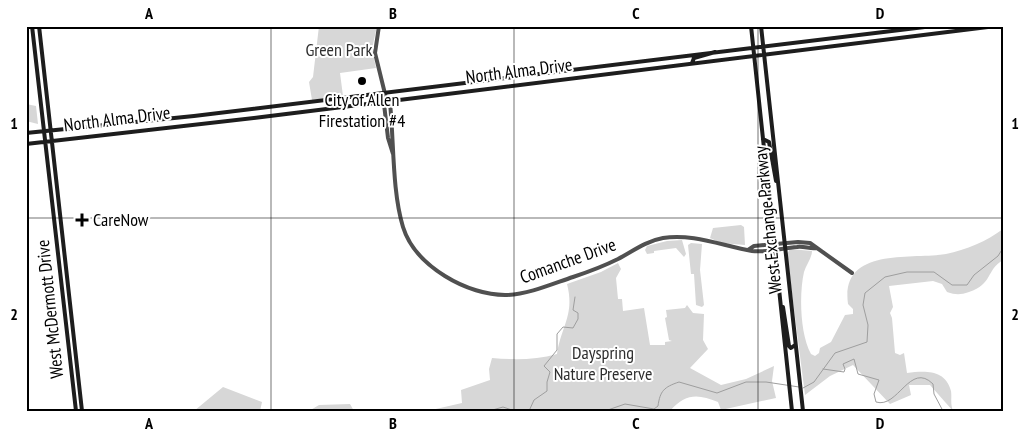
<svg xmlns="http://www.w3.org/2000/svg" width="1029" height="437" viewBox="0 0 1029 437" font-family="'PT Sans Narrow',sans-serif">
<rect width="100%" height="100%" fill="#fff"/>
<!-- green -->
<path fill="#d7d7d7" d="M319 26H377L372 49 376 68 340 73 343 96 312 100 309 82 313 77Z
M26 104 36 106 38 124 26 121Z
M741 225 744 227 745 245 721 243 710 238 713 228Z
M1003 229V260C986 270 993 284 969 292 960 295 956 295 947 292L942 284 933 281 889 286 893 307 890 313 892 318 895 353 900 355 904 353 907 373C925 371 945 369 951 391 952 398 950 403 953 411L930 385H909L911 395 890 404 853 365 830 376 805 395 787 254 790 249 812 251C812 258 806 265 804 272 799 294 800 334 811 354L815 356 819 353 820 348 831 342 845 315 853 314V309L848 304C840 246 912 260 946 254 966 250 987 241 1003 229Z
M682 240 686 254 684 257 676 248 654 251V253L647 254 645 250 647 246 667 241Z
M691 243 702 244 700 270 704 305 702 307 696 305 694 274H691L688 245Z
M618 263 621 269 616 278 618 299H622L623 311 644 308 650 345H665V342L672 341 669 340 665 318 667 317 666 310 685 308 687 305 693 313 704 314 703 340 708 349 690 368 721 385 746 379 774 366 772 381 776 398 721 410 718 402C698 394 686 393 670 411H427L462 403 461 390 490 380 489 369 492 358C514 360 536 360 557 354 561 326 575 315 567 284L601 272Z
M223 387 262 402 260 411H194Z
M350 404 354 411H309L319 405Z"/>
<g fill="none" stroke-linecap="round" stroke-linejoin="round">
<!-- stream -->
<path stroke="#9e9e9e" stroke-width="1" d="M823 369 844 372 845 369 843 364 854 359 858 374 879 380 874 394 876 402C898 409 910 361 933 384L934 394 943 411
M803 388 814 382 835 353 867 342 868 325 863 305 865 293 885 277 907 272H934L952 285H967L974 275 998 256 1003 248
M235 411H240
M489 411 503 407 515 411
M529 411 534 400 547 391V382L550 372 544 366 557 350V334L563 327 573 328 578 319V313L573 310 575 297
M605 411 625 404 654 409 658 406C660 391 664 387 679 382L717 393 746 382H766L799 387"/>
<!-- tertiary -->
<path stroke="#505050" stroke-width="4" d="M379 26 375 53 387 102 390 103C394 141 392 191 403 227 415 266 468 296 507 295 529 294 552 284 573 277 588 272 604 266 618 259 633 251 646 241 663 238 692 233 723 246 752 251 766 253 783 248 797 247 804 246 810 249 816 248
M387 102 384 104 388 138 393 154
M748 250 754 246 798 242 810 243 852 273"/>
<!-- secondary -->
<path stroke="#1d1d1d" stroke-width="4" d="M32 26 76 411
M39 26 82 411
M751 26 792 411
M761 26 803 411
M692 63 694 58 715 52
M26 133 194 116 933 26
M763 139 769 142 776 181
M26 144 262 117 996 26
M783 307 789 346 791 348 795 345"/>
</g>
<!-- grid -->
<path fill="none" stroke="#000" stroke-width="1" stroke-opacity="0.55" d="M271 26V411M514 26V411M758 26V411M26 218H1003"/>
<!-- markers -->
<g fill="#000" stroke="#fff" stroke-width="2">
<circle cx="362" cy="81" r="5"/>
<path d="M79.5 212.5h5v5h5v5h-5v5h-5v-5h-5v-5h5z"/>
</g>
<g text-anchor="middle" stroke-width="4" stroke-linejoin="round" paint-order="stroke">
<!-- park labels -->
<g font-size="18" fill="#2e2e2e" stroke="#fff">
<text x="339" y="56">Green Park</text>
<text x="603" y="359">Dayspring<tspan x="603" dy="21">Nature Preserve</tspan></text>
</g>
<!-- street labels -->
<g font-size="18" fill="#000" stroke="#fff">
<text transform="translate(519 71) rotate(-7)" y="6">North Alma Drive</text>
<text transform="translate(117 119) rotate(-7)" y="6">North Alma Drive</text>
<text transform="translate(768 220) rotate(-96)" y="6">West Exchange Parkway</text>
<text transform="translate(568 261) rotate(-20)" y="6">Comanche Drive</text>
<text transform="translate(50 309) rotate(-96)" y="6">West McDermott Drive</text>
</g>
<!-- poi labels -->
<g font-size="18" fill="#000" stroke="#fff">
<text x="362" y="106">City of Allen<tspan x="362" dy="21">Firestation #4</tspan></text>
<text x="93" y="226" text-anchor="start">CareNow</text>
</g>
</g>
<!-- border -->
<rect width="1029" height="437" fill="none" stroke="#ffffff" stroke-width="55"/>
<rect x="28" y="28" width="974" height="382" fill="none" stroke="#000" stroke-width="2"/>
<g font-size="16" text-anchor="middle" font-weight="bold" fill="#000">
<text x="149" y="19">A</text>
<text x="393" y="19">B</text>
<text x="636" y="19">C</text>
<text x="880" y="19">D</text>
<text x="14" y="129">1</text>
<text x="1015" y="129">1</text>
<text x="14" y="320">2</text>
<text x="1015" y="320">2</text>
<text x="149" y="429">A</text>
<text x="393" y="429">B</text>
<text x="636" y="429">C</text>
<text x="880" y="429">D</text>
</g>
</svg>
